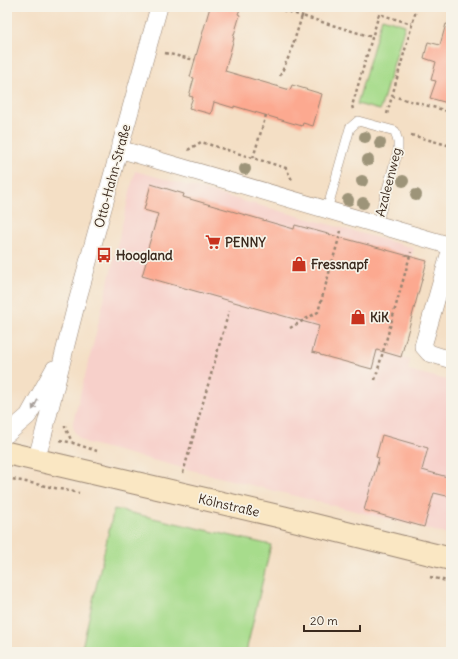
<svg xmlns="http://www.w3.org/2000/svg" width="458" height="659" viewBox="0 0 458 659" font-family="Delius,sans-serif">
<rect width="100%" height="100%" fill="#f7f3e8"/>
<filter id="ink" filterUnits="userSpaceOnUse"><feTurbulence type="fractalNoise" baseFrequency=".025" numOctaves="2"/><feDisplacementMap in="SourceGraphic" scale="8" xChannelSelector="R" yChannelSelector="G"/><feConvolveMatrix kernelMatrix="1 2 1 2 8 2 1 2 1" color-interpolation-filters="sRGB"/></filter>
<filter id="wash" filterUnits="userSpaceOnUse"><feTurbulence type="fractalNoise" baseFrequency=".012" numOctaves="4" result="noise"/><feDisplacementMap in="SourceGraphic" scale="16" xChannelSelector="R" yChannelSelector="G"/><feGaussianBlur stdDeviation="0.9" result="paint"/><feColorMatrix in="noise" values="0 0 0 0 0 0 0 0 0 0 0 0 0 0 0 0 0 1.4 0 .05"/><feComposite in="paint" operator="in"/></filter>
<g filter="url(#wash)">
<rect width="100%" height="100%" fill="#f4dfc5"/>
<!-- built -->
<path fill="#f7d0ca" d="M135 171 414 248 386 353 410 360 408 370 451 381V535L187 469 87 443 80 439 75 433 73 426V422L96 333Z"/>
<!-- green -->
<path fill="#a7dc8c" stroke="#718355" d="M382 18 405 25 380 110 357 104Z
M114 509 271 545 246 652H81Z"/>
<g id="blocks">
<!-- building -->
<path fill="#fca990" d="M210 7H241L238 14 240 15 233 38H234L225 71 290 90 292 85 322 94 313 126 303 123 302 126 234 106V108L214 102 211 114 189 108 193 97 189 96 194 78 190 77Z
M446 24 451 25V104L430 98 436 81 431 80 436 62 424 58 428 42 440 45Z
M151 184 184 194 183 197 294 229 295 225 427 261 401 357 377 350 372 369 320 355V354L312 352 319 326 142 276 147 259 145 258 158 214 144 210Z
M382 435 428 448 422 470 451 478V497L434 493 424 527 364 510 379 458 376 457Z"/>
</g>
</g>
<g filter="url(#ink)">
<use href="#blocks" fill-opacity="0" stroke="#988472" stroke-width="1"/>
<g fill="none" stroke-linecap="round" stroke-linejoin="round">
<defs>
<path id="lane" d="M327 210 350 128 358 121 395 131 398 142V151L377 224"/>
<path id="street" d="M119 149 451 246
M451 248 423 346 429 353 451 360
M7 434 28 416 54 369
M36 460 43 436 75 309 159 7"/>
<path id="secondary" d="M7 453 282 517 451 559"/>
</defs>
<!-- lane casing -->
<use href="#lane" stroke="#988472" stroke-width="10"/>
<!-- street casing -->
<use href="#street" stroke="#988472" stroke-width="18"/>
<!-- secondary casing -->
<use href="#secondary" stroke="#988472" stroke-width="24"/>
<!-- path -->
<path stroke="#988472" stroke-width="2.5" stroke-dasharray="3 3" stroke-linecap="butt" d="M272 7 302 16 305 7
M165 53 195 60
M280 76 290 54 302 16 372 37
M392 96 451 112
M353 109 352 106 379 14 412 24
M387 114 417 7
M411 135 451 146
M188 150 201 142 286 168 293 182
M253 158 266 115
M290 328 318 312 341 231
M375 380 411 252
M65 425V427L72 442
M60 440 73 443 97 451
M183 473 229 311
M7 478 79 493
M430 577 451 582"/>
<!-- lane -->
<use href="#lane" stroke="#fff" stroke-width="9"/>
<!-- street -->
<use href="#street" stroke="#fff" stroke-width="17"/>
<!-- secondary -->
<use href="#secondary" stroke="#fae7c3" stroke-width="22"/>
</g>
<!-- trees -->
<g fill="#9d9479">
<circle cx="365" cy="137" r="6"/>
<circle cx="380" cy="143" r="6"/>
<circle cx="368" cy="160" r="6"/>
<circle cx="245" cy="169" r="6"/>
<circle cx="362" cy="181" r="6"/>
<circle cx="403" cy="181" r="6"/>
<circle cx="416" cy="195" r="6"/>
<circle cx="348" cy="200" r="6"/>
<circle cx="363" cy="203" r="6"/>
</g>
<!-- one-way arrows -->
<defs><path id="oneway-solid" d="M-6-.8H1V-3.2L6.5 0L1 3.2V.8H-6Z"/></defs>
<use fill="#a79f9a" href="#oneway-solid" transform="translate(35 405) rotate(118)"/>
</g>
<!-- icons -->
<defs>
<symbol id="supermarket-bare" viewBox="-9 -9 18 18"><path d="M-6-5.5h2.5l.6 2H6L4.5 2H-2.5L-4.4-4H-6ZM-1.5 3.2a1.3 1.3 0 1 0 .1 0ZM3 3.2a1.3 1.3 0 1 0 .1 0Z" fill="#c8321e" stroke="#f7f3e8" stroke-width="2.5" paint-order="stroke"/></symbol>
<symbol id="bus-bare" viewBox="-9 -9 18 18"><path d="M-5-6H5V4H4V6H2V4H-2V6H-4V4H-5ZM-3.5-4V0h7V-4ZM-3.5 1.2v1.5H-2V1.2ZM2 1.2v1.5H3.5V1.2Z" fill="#c8321e" stroke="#f7f3e8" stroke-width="2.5" paint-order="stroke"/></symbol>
<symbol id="shop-bare" viewBox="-9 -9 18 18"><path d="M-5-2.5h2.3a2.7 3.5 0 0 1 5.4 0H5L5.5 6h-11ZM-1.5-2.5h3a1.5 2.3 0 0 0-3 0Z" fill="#c8321e" stroke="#f7f3e8" stroke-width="2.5" paint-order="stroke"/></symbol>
</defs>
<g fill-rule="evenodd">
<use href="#supermarket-bare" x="202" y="231" width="22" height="22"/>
<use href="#bus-bare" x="93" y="244" width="22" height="22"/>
<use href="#shop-bare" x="288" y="253" width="22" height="22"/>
<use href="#shop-bare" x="347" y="306" width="22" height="22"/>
</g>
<g text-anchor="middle" stroke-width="3.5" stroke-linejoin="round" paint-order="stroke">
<!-- street labels -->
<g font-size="13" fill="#3b2a1e" stroke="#f7f3e8">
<text transform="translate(112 176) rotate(-75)" y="5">Otto-Hahn-Straße</text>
<text transform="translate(388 182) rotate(-76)" y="5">Azaleenweg</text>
<text transform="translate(229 505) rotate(13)" y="5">Kölnstraße</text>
</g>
<!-- poi labels -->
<g font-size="13" font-weight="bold" fill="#3b2a1e" stroke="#f7f3e8" text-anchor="start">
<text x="225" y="247">PENNY</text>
<text x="116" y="260">Hoogland</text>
<text x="311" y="269">Fressnapf</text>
<text x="370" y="322">KiK</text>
</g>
</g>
<!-- margin -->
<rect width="458" height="659" fill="none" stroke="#f7f3e8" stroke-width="24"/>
<!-- scale -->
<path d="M304 625v6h56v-6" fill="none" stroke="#3b2a1e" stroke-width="2"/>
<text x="310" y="625" font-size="12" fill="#3b2a1e" stroke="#f7f3e8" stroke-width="3" paint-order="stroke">20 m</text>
</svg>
